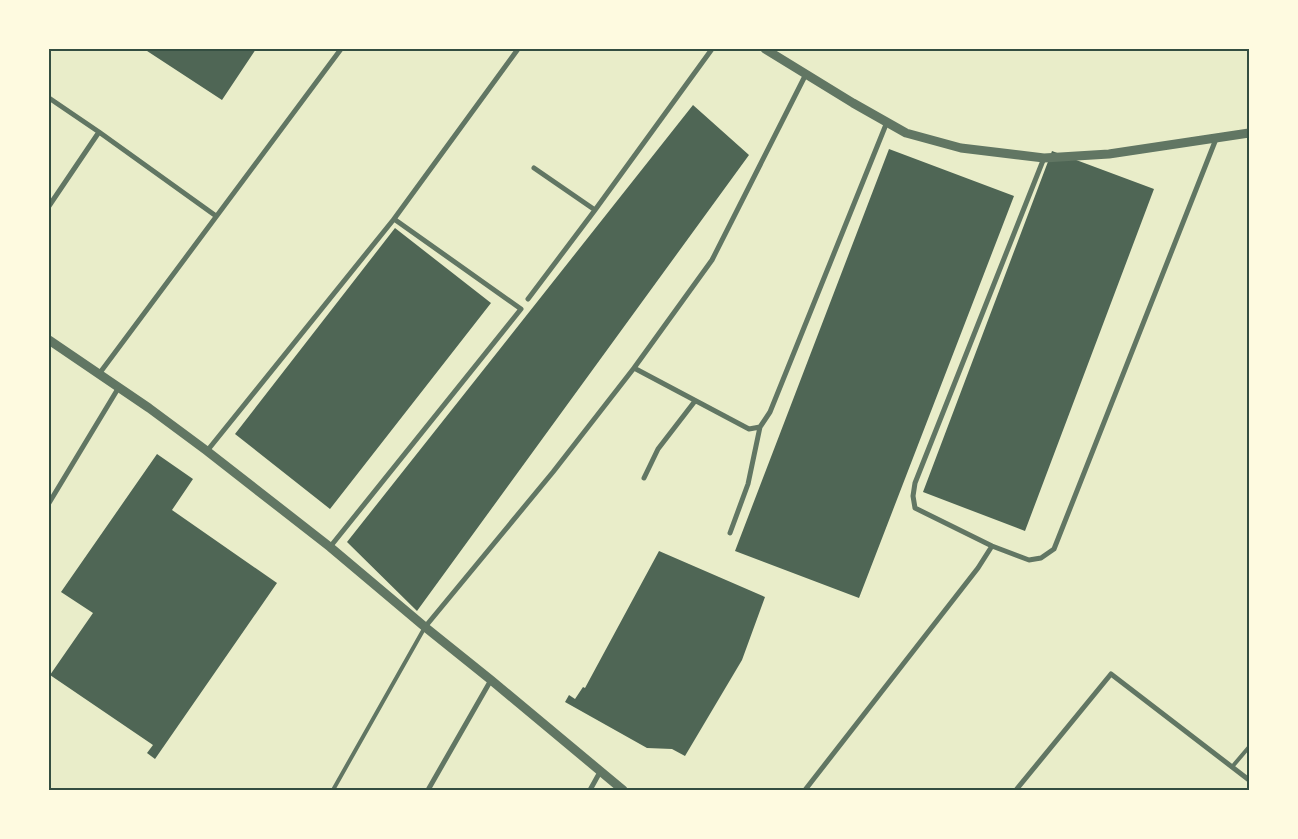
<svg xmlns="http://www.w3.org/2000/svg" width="1298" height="839" viewBox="0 0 1298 839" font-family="Manrope,sans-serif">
<rect width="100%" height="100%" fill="#e9edc9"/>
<!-- building -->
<path fill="#4f6655" d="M144 49H256L222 100Z
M693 105 749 155 417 611 347 542Z
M889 149 1014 196 859 598 735 551Z
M1052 151 1154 189 1025 531 923 492Z
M395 228 491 303 330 509 235 434Z
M157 454 193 479 172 510 277 583 155 759 147 753 153 745 50 675 93 613 61 592Z
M659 551 765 597 742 660 685 756 672 749 647 748 565 702 569 695 575 699 583 687 585 688Z"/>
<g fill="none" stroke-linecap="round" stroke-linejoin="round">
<!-- service -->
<path stroke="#617663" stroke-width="4" d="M1232 767 1249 747
M333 790 425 627"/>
<!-- minor -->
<path stroke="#617663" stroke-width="5" d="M49 98 99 132 216 216
M1044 158 915 483 913 496 915 508 992 546 1029 560 1041 558 1054 549 1216 139
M534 168 595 210
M49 206 99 132
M528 299 595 210 712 49
M634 368 749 429 760 427
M99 374 341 49
M207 451 394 219 518 49
M644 478 658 449 695 401
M49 503 119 387
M730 533 748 484 760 427 770 412 887 122
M330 547 521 309 394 219
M425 627 553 472 634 368 712 260 806 74
M428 790 491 680
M590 790 600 772
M805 790 978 568 992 546
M1016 790 1111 674 1249 780"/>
<!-- tertiary -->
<path stroke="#617663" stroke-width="9" d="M765 49 853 103 906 133 961 148 1044 158 1109 154 1249 133
M49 340 149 408 207 451 330 547 425 627 491 680 623 790"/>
</g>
<!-- border -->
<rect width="1298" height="839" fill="none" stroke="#fefae0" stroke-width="100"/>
<rect x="50" y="50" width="1198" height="739" fill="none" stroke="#344e41" stroke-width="2"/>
</svg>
